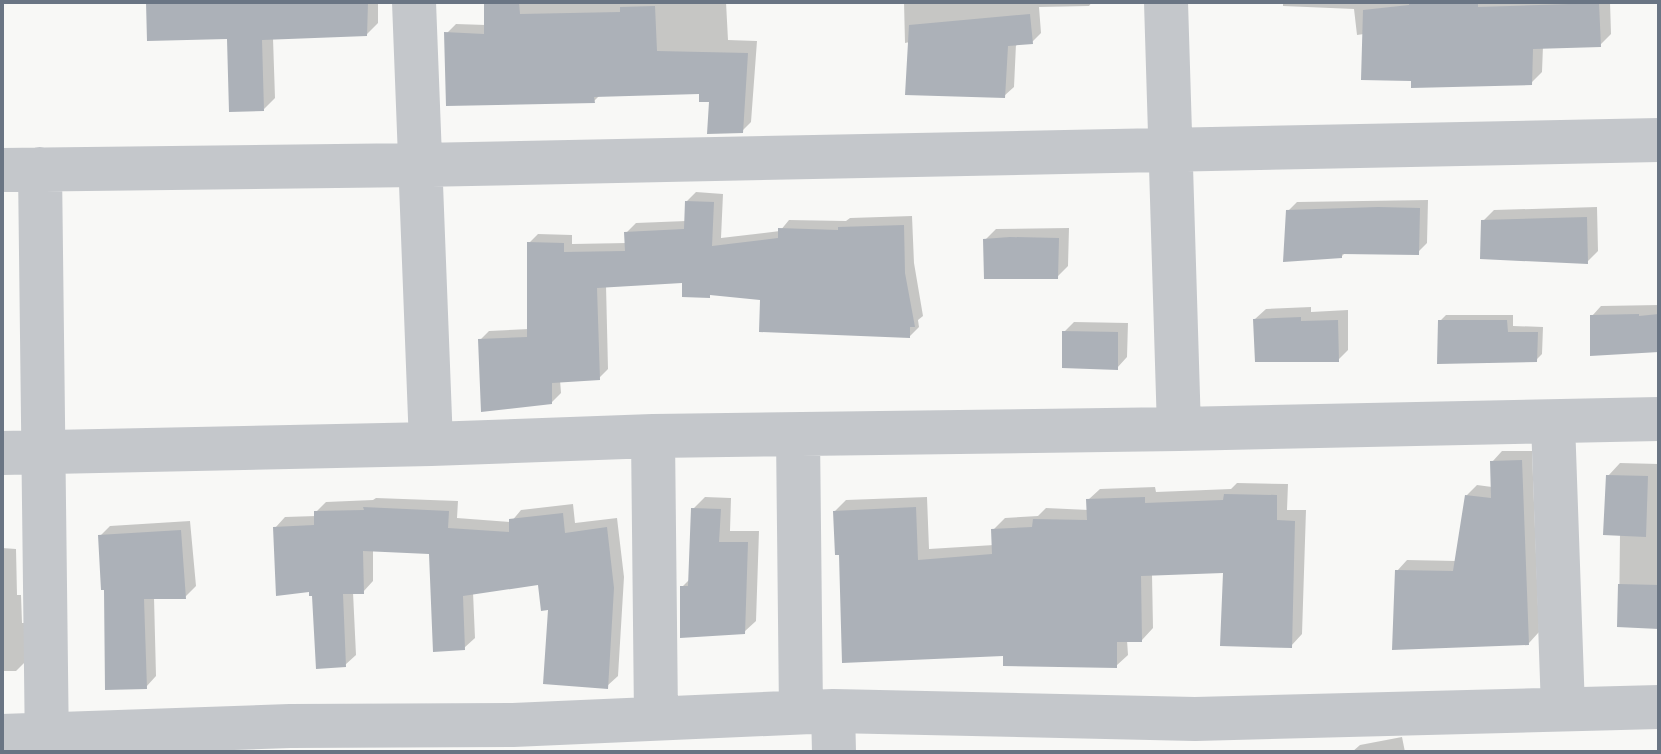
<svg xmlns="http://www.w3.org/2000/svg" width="1661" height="754" viewBox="0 0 1661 754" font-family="Barlow,sans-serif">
<rect width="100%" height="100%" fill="#f8f8f6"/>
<!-- shadow -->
<path fill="#0003" d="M148 2H378V23L367 34 273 38 275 98 264 109 229 37Z
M486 2H726L728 40 757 41 751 122 742 131 701 92 601 94 594 101 447 33 456 24 486 25Z
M904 2H1092L1089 6 1039 7 1041 33 1032 42 1016 44 1014 87 1004 96 910 42 905 43Z
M1283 2H1610L1611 34 1600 45 1543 46 1542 72 1531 83 1364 34 1357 35 1354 9 1283 6Z
M696 192 723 194 721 238 780 231 789 220 846 221 850 218 912 216 914 263 923 316 918 320 919 327 910 336 762 298 712 293 709 296 684 281 606 285 608 369 599 378 560 380 561 393 552 402 480 340 489 331 529 329V243L538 234 572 235V244L627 243 626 233 636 223 686 221 687 201Z
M1428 200 1427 243 1418 252H1346L1342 256 1288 211 1297 202Z
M1597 207 1598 251 1587 262 1483 221 1494 210Z
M1069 228 1068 266 1057 277 985 240 996 229Z
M1659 305V350L1592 316 1601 306Z
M1311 307V312L1348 310V350L1338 360 1255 319 1266 309Z
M1446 315H1513V326L1543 327 1542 354 1536 360 1440 321Z
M1074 322 1128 323 1127 357 1117 368 1064 332Z
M1502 451H1532L1539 632 1529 643 1397 571 1407 560 1457 561 1466 496 1477 485 1492 487V462Z
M1620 463 1659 464V627L1619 626 1620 533 1608 476Z
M1237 483 1288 484 1287 510H1306L1302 634 1291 646 1225 571 1152 574 1153 628 1142 640H1127L1128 655 1116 666 1006 654 841 553 835 511 846 500 927 497 929 549 994 545 993 530 1005 518 1038 516 1046 508 1089 510 1088 500 1100 489 1155 487 1156 492 1231 489Z
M705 497 731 498 730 531H759L756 621 744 632 682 587 690 579 693 509Z
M376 498 458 501 457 518 511 522 521 510 573 504 575 523 617 518 624 577 618 676 607 686 550 608 540 583 473 592 475 638 464 648 430 552 373 549V581L363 592H353L356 655 345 665 314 593 275 528 285 517 316 516V512L326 502 373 500Z
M190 521 196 586 185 597H154L156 676 146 687 106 588 100 536 110 526Z
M2 548 16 549 17 595H21L22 623H25L26 661 16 671H2Z
M1402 737 1405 752H1352L1360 745Z"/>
<!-- building -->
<path fill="#acb1b8" d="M146 2H368L367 36 262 40 264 111 229 112 227 39 147 41Z
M484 2H519L520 14 620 12V7L655 6 657 51 748 53 743 133 707 134 709 102H699V94L594 97 595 103 446 106 444 32 484 34Z
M1409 2H1478V7L1599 3 1601 47 1533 49 1532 85 1411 88V81L1361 80 1363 10 1409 5Z
M1030 14 1033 44 1008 46 1005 98 905 95 909 25Z
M685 201 714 202 712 246 778 238V228L838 230V227L904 225 905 273 915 327H910V338L759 332 760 300 710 295V298L682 297V283L597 288 600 380 552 383V404L481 412 478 339 527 337V242L564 243V252L625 251 624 232 684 229Z
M1378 207 1420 208 1419 255 1342 254V258L1283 262 1286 210Z
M1587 217 1588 264 1480 259 1481 220Z
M1010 237 1059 238 1058 279H984L983 239Z
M1639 314V316L1659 314V352L1590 356V315Z
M1301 317V321L1338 320 1339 362H1255L1253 319Z
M1438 320H1507L1508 332H1538L1537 362 1437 364Z
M1062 331 1118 332V370L1062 368Z
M1522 460 1529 645 1392 650 1395 570 1453 571 1465 495 1491 498 1490 461Z
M1606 475 1648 476 1646 537 1603 535Z
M1224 494 1277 495V520L1295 521 1292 648 1220 646 1223 573 1141 576 1142 642H1117V668L1003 666V656L842 663 839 555H835L833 511 916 507 918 560 992 554 991 529 1032 527 1033 519 1087 520 1086 499 1145 497V503L1223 500Z
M363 507 449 511 448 528 509 532V519L563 513 565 533 607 527 614 588 608 689 543 684 548 610 541 611 538 585 463 596 465 650 433 652 429 554 363 551 364 594H343L346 667 316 669 312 596H309V592L276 596 273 527 314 525V511L364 510Z
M691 508 721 509 719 542H748L745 634 680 638V586H688Z
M181 530 186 599H144L147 689 105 690 104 590H101L98 535Z
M1618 584 1659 585V629L1617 627Z"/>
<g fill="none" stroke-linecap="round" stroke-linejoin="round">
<!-- minor -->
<path stroke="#c4c7cb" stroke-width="44" d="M414 2 431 444
M1166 2 1179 429
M40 169 47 752
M2 170 419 165 1659 140
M1553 422 1563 709
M798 435 801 712
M653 436 656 717
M2 453 431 444 653 436 1179 429 1659 419
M833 711 834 752
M2 736 290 726 513 725 833 711 1195 719 1659 707"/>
</g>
<!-- border -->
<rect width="1661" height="754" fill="none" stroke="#6a7584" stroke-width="8"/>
</svg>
